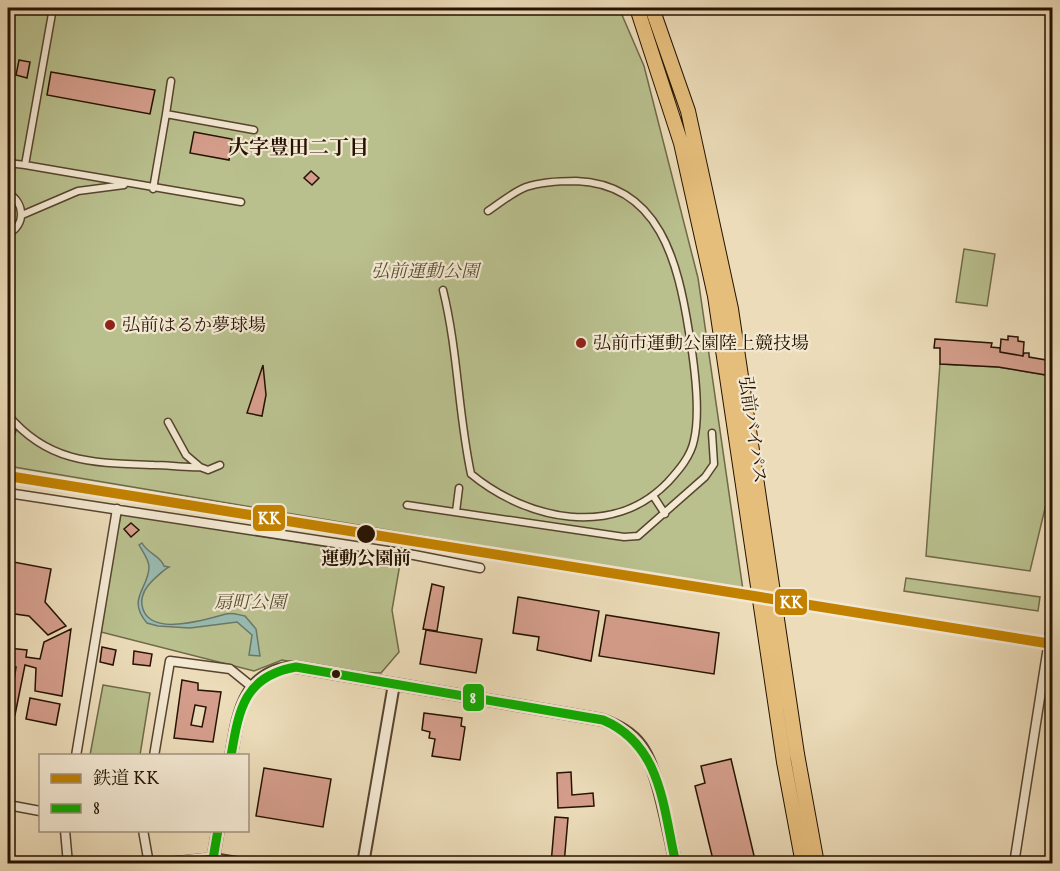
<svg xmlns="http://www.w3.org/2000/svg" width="1060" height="871" viewBox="0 0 1060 871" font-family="'IM FELL English','Noto Serif JP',serif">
<rect width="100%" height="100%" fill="#ecdcb9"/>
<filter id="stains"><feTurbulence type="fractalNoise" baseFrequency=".00333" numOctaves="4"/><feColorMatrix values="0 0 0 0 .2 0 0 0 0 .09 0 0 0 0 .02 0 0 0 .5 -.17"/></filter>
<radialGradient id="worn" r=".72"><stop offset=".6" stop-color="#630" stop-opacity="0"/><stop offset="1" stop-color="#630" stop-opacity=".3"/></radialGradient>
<!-- green -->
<path fill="#b9c08e" stroke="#6f6948" stroke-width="1.5" d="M8 8H619L644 66 698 278 743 590 8 466Z
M964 249 995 254 987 306 956 302Z
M940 364 998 367 1052 376V479L1030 571 926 556Z
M121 514 401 558 392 610 399 652 381 673 352 672 282 660 254 671 97 631Z
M906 578 1040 597 1038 611 904 591Z
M103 685 150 693 140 755H90Z"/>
<!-- water -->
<path fill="#99bbb1" stroke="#6b776b" stroke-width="1.5" d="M142 543C148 554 160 555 164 566L169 567C165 569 152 580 147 587 143 592 141 600 142 605 147 639 207 619 226 614 232 612 239 615 245 616L256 629 260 656 249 655 252 635 237 622 190 628 158 626 147 623C126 599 149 588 149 567 149 560 143 552 139 545Z"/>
<!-- building -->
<path fill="#d59e8c" stroke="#251201" stroke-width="1.5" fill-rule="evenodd" d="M19 60 30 62 27 78 16 75Z
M51 72 155 90 150 114 47 95Z
M194 132 232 139 229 160 190 153Z
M311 171 319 178 312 185 304 178Z
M1008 336 1018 337V341L1024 342 1023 356 1000 352 1001 339 1008 340Z
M935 339 992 343 991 347 1000 348V352L1023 356 1024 353H1029V357L1052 361V376L998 367 940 364V348H934Z
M263 365 266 395 262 416 247 413Z
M131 523 139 530 131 537 124 529Z
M8 561 51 569 45 602 66 626 48 635 29 616 8 613Z
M432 584 444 587 437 631 423 629Z
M518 597 599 611 591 661 537 650 539 637 513 633Z
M606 615 719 633 714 674 599 656Z
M71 629 62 696 35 691 36 668 25 665 15 715 8 714V687L13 688 16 667 8 666V648L27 650 26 657 40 659 44 642Z
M426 630 482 639 476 673 420 664Z
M102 647 116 650 113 665 100 662Z
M134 651 152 654 150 666 133 664Z
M182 680 198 683V690L221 692 213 742 174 738ZM195 705 206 707 202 727 191 725Z
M30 698 60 704 56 725 26 719Z
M424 713 462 718 461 726 465 727 460 760 432 756 435 739 429 738 430 732 422 730Z
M731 759 756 864H714L695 786 705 783 701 766Z
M264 768 331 779 323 827 256 816Z
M571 772 572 795 593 793 594 806 558 808 557 773Z
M555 817 568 818 564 864H551Z"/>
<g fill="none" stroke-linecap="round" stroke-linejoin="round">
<defs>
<path id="pedestrian" d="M53 8 25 165 241 202
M171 81 166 114 254 130
M8 163 25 165
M153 189 166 114
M8 193C25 203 26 225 8 234
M22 215 78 191 124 185
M443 290C458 351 458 413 471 474 527 520 613 539 668 482 679 470 691 456 694 440 701 410 694 362 689 332 678 263 660 184 576 181 560 181 541 182 526 187 513 192 500 203 488 211
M8 415C49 464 95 463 154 465 169 465 184 468 200 467L208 470 220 465
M168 422 186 455 200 467
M8 440 12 431 11 421
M654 497 665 514
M407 505 624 537 638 536 705 477 714 464 712 433
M456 512 459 488"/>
<path id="minor" d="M8 493 414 555 480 568
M76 756 117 509
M154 756 170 661 230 669 251 686
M8 805 40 811
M65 830 68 864
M143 830 149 864
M1014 864 1052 621"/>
<path id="tertiary" d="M231 756C238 714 243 670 296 667L603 720C618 726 632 733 641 746 659 771 668 832 676 864
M213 859 218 830
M164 864 213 859 243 864
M363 864 394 684"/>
<path id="trunk" d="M637 8 681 143 715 296 784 762 803 864
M652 8 688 111 731 309 797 754 817 864"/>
</defs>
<!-- pedestrian casing -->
<use href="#pedestrian" stroke="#57442f" stroke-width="9"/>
<!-- minor casing -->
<use href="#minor" stroke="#57442f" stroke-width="11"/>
<!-- tertiary casing -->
<use href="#tertiary" stroke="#57442f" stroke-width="14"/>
<!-- trunk casing -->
<use href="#trunk" stroke="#251201" stroke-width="16"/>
<!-- pedestrian -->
<use href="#pedestrian" stroke="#f3e8d2" stroke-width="6"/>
<!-- minor -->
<use href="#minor" stroke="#f3e8d2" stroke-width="8"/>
<!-- tertiary -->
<use href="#tertiary" stroke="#f3e8d2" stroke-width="10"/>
<!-- trunk -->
<use href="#trunk" stroke="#e6be7c" stroke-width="14"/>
<defs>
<path id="bus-1" d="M231 756C239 709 244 676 296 667L603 720C662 745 663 808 676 864
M169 864 213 859 218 830"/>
</defs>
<!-- bus-1 casing -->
<use href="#bus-1" stroke="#f3e8d2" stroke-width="14"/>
<!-- bus-1 -->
<use href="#bus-1" stroke="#0dac00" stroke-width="9"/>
<defs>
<path id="rail-1" d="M8 476 1052 644"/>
</defs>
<!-- rail-1 casing -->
<use href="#rail-1" stroke="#f3e8d2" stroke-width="15"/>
<!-- rail-1 -->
<use href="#rail-1" stroke="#c28100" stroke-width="10"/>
</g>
<!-- markers -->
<g fill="#8f2418" stroke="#f3e8d2" stroke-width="2">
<circle cx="110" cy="325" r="6"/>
<circle cx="581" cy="343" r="6"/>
</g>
<g fill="#251201" stroke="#f3e8d2" stroke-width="2">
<circle cx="366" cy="534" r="10"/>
<circle cx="336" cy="674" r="5"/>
</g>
<g text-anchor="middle" stroke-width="4.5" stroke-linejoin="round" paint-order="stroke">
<!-- park labels -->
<g font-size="18" font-style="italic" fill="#594f32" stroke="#f3e8d2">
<text x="425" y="277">弘前運動公園</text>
<text x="250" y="608">扇町公園</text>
</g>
<!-- poi labels -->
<g font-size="18" fill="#251201" stroke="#f3e8d2" text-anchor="start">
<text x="122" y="331">弘前はるか夢球場</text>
<text x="593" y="349">弘前市運動公園陸上競技場</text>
</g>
<!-- street labels -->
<g font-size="18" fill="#251201" stroke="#f3e8d2">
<text transform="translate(753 430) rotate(82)" y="6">弘前バイパス</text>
</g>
<!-- stop labels -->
<g font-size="18" font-weight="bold" fill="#251201" stroke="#f3e8d2">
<text x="366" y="564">運動公園前</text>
</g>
<!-- neighbourhood labels -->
<g font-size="20" font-weight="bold" fill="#251201" stroke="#f3e8d2">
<text x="299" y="154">大字豊田二丁目</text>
</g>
</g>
<g stroke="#f3e8d2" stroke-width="2">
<rect x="252" y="504" width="34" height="28" rx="6" fill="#c28100"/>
<rect x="774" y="588" width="34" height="28" rx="6" fill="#c28100"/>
<rect x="462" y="683" width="23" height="29" rx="6" fill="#0dac00"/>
</g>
<g font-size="16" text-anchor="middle" font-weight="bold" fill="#fff">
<text x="269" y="524">KK</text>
<text x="791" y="608">KK</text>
<text x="473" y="703">8</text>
</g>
<!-- margin -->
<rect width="1060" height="871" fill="none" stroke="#ecdcb9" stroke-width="30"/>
<rect x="9" y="9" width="1042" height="853" fill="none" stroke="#251201" stroke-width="3"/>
<rect x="15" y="15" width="1030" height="841" fill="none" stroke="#251201" stroke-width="1.5"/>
<!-- legend -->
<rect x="39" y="754" width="210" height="78" fill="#f3e8d2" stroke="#a1927e" stroke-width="1.5"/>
<rect x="51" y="774" width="30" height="9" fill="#c28100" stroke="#a1927e" stroke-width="1.5"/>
<text x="93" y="784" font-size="18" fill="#251201">鉄道 KK</text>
<rect x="51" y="804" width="30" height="9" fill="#0dac00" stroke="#a1927e" stroke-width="1.5"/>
<text x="93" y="814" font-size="18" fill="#251201">8</text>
<rect width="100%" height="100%" filter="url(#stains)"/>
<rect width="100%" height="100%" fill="url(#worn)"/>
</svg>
